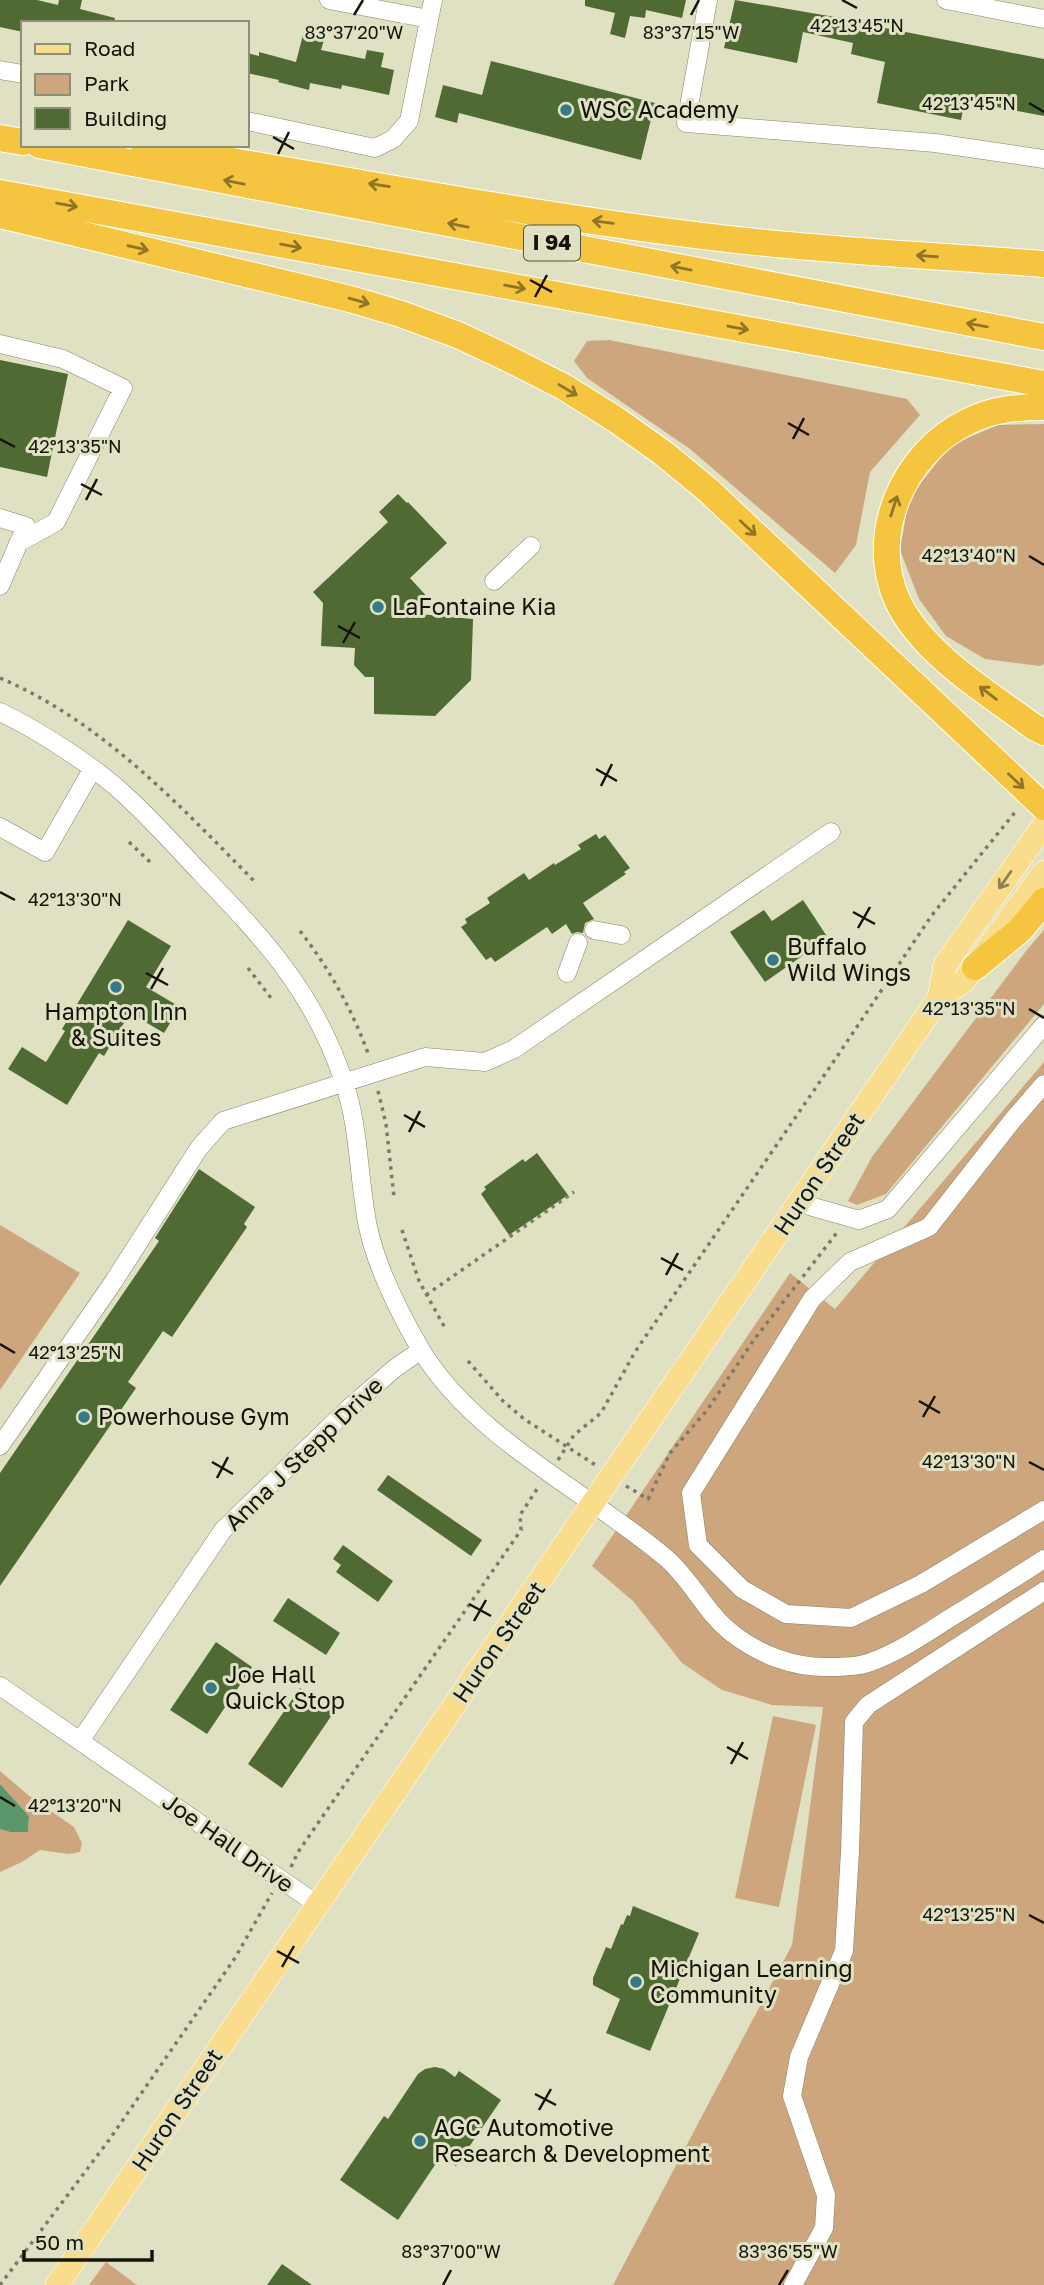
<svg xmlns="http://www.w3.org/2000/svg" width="1044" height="2285" viewBox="0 0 1044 2285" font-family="'Golos Text',sans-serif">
<rect width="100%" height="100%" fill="#dfe1c2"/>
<!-- green -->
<path fill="#cda67e" d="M609 340 907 399 920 415 870 472 856 545 835 573 690 449 587 378 574 361 587 341Z
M1044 424V664L1040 666 985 659 946 636 919 599 900 550 909 498 951 445 998 425Z
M1044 930V1004L886 1194 857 1205 848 1201 872 1157 1026 951Z
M1044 1062V2285H613L792 1945 823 1707 772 1705 722 1690 682 1663 633 1601 592 1566 790 1273 835 1309Z
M0 1225 80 1273 0 1390Z
M773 1716 816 1725 779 1907 735 1898Z
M0 1771 28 1795 74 1827 82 1843 80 1852 69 1854 40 1850 22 1862 0 1872V1829L10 1832H28L29 1816 0 1784Z
M106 2262 137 2285H89Z"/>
<!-- water -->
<path fill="#5c966b" d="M0 1784 29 1816 28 1832H10L0 1829Z"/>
<!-- building -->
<path fill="#4f6b33" d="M0 0H37L58 5 59 0H82L80 9 115 18 114 23H23V32L0 27Z
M585 0H686L682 18 646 10 645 18 630 16 625 38 610 34 615 13 585 6Z
M735 0 858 21 881 25 880 27 1044 59V116L965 101 961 120 877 103 885 62 851 54 853 43 803 32 797 63 724 48Z
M305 27 326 33 321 50 365 59 367 50 384 53 381 67 394 70 389 95 342 85 341 89 310 83 309 90 278 82 279 80 247 73V53L259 56V52L296 62Z
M491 61 655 103 641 160 459 113 457 123 435 117 443 85 482 95Z
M0 360 68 374 47 477 0 467Z
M398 494 407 503 408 502 447 543 410 578 431 601 419 614 473 619 471 680 435 716 374 714V677H365L354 665 355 648 321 646 323 603 313 592 388 522 379 512Z
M596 834 599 839 605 835 630 868 624 872 626 874 583 903 594 919 585 923 583 933 577 932 572 934 566 924 552 934 547 927 495 962 491 957 486 960 461 927 467 923 465 919 490 903 487 898 524 873 529 880 554 863 555 865 581 849 578 845Z
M803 900 828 938 765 982 730 932 764 910 772 921Z
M128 920 171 946 146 987 180 1007 164 1033 130 1013 104 1056 99 1053 67 1105 8 1069 22 1047 46 1062 65 1031 62 1029Z
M537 1153 568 1195 509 1235 481 1194 486 1189 484 1187 523 1159 525 1162Z
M199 1169 255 1207 244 1224 247 1227 172 1337 163 1331 128 1382 136 1388 0 1586V1473L159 1241 155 1238Z
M388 1475 482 1540 471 1556 377 1490Z
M343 1545 393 1581 378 1602 336 1572 341 1565 333 1559Z
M288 1598 340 1633 326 1655 273 1621Z
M216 1642 252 1667 207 1734 170 1710Z
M300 1688 334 1712 282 1788 248 1764Z
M633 1906 699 1933 650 2051 606 2033 620 1999 593 1985V1978L606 1947 611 1949 621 1924 623 1925 627 1915 630 1916Z
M435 2067 444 2069 455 2077 459 2071 501 2100 456 2166 441 2156 398 2220 340 2180 384 2116 388 2119 418 2074 425 2069Z
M282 2264 312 2285H267Z"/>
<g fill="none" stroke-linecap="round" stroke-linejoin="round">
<defs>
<path id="minor" d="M329 0 429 19
M708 0 686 123 935 143 1044 159
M946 0 1044 19
M0 70 23 74
M247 121 375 148 393 139 409 121 433 0
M0 344 63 359 123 388 56 522 18 543
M0 518 26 526 0 586
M494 581 531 546
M0 712C38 730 94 766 125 795 150 818 173 843 196 868 261 936 312 988 343 1079 360 1127 358 1178 368 1227 377 1269 399 1312 421 1350 475 1439 588 1492 666 1558 692 1580 706 1614 733 1634 760 1655 795 1668 829 1667 841 1667 856 1667 868 1663 897 1653 924 1635 950 1618 982 1599 1013 1579 1044 1559
M0 827 45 852 92 770
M594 930 621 935
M567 973 578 943
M1044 1084 1012 1121 929 1227 850 1262 812 1299 691 1493 698 1545 742 1589 786 1614 851 1618 921 1584 1044 1510
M799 1203 859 1220 888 1209 1044 1025
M0 1446 114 1281 199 1148 223 1121 425 1057 485 1062 514 1049 831 832
M0 1686 318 1905
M80 1741 223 1530 349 1408 394 1369 421 1350
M793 2285 824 2228 826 2195 792 2096 799 2057 844 1951 850 1852 854 1722 868 1705 1044 1591"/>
<path id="major" d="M939 998 945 965 1044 825
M57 2285 939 998 964 981 1044 872"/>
<path id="highway" d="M0 138 23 142
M39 145 1044 337
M144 152 185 153C366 183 546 218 728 239 833 251 939 256 1044 264
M0 193 1044 384
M0 215 350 299 401 314 458 335 507 358 564 387 615 419 663 453 708 490 1044 807
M1044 407C1017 407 992 409 967 422 903 453 867 536 898 602 924 655 988 693 1034 727L1044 732
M975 967 1020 930 1044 901"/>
</defs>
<!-- minor casing -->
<use href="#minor" stroke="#848569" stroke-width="19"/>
<!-- major casing -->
<use href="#major" stroke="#fff" stroke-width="24"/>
<!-- highway casing -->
<use href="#highway" stroke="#fff" stroke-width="28"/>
<!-- path -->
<path stroke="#7b7c67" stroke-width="3.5" stroke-dasharray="3.5 5" stroke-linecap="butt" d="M0 678C103 722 180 806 257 884
M129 842 150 862
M300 931C329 968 353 1011 369 1056
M248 968 271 998
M378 1091 386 1124 394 1197
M402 1230 419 1281 445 1328
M426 1295 574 1192
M468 1361 503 1401 524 1419 597 1466
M558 1460 574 1435 601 1413 635 1352 834 1061 932 915 1016 811
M626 1486 648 1499 670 1453 708 1409 753 1341 839 1230
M291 1867 298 1852 521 1530 520 1515 539 1486
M0 2285 109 2140 235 1958 272 1893"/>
<!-- minor -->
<use href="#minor" stroke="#fff" stroke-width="18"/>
<!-- major -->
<use href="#major" stroke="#f9dc8c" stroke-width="23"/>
<!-- highway -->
<use href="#highway" stroke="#f5c53f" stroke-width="26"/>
</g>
<!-- one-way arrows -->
<defs><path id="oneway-shaft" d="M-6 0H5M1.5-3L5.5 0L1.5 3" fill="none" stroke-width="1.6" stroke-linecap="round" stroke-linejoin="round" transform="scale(1.75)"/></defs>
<g stroke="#907527">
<use href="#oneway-shaft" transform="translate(234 182) rotate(-169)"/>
<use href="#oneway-shaft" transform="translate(379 185) rotate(-171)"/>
<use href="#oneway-shaft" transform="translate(67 205) rotate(10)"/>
<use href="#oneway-shaft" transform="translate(603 222) rotate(-172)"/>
<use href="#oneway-shaft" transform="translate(458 225) rotate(-169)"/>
<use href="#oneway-shaft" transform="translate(291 246) rotate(10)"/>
<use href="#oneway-shaft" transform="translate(138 248) rotate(13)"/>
<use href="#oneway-shaft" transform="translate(927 256) rotate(-176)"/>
<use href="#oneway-shaft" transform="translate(681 268) rotate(-169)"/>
<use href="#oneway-shaft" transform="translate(515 287) rotate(10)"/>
<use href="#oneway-shaft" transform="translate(359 301) rotate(16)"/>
<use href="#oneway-shaft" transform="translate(977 325) rotate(-170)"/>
<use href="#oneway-shaft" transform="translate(738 328) rotate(10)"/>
<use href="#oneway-shaft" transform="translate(568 390) rotate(31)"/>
<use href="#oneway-shaft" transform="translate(894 506) rotate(-72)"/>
<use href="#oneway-shaft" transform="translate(748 528) rotate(43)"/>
<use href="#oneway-shaft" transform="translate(988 693) rotate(-143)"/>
<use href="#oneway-shaft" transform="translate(1016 781) rotate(43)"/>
</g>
<use stroke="#928252" href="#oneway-shaft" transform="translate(1005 880) rotate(125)"/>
<!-- ticks -->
<path fill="none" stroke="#14140a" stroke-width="2.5" d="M842 0 857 8M354 15 363 0M691 15 699 0M1029 103 1044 112M273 137 294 149M278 154 289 132M530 280 552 292M535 297 547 275M788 423 809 435M0 439 15 447M793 439 804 418M81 484 102 495M86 500 97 479M1029 556 1044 565M338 626 360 638M343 643 355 622M596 769 617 781M601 786 612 764M0 892 15 900M853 912 875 924M858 928 870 907M146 973 168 985M151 989 163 968M1029 1009 1044 1018M404 1115 425 1127M409 1132 420 1111M661 1258 683 1270M666 1275 678 1253M0 1344 15 1353M919 1401 940 1413M923 1417 935 1396M212 1462 233 1474M1029 1462 1044 1470M217 1478 228 1457M469 1604 491 1616M474 1621 486 1600M727 1747 748 1759M731 1764 743 1742M0 1797 15 1806M1029 1915 1044 1923M277 1951 299 1963M282 1967 294 1946M535 2094 556 2105M539 2110 551 2089M443 2285 451 2270M779 2285 788 2270"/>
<!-- markers -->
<g fill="#367989" stroke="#dfe1c2" stroke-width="2.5">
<circle cx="566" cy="110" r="7"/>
<circle cx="378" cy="607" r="7"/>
<circle cx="773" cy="960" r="7"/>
<circle cx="116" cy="987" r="7"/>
<circle cx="84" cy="1417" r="7"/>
<circle cx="211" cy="1688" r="7"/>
<circle cx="636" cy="1982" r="7"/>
<circle cx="420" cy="2141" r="7"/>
</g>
<g text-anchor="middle" stroke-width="6" stroke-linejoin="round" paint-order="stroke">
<!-- shield labels -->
<rect fill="#dfe1c2" stroke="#515241" stroke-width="2" x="524" y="225.5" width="56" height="35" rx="5"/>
<g font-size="21" font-weight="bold" fill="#14140a">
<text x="552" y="250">I 94</text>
</g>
<!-- poi labels -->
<g font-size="23" fill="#14140a" stroke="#dfe1c2" text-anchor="start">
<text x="580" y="118">WSC Academy</text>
<text x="392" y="615">LaFontaine Kia</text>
<text x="787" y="955">Buffalo<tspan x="787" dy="26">Wild Wings</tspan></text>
<text x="116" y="1020" text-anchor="middle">Hampton Inn<tspan x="116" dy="26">&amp; Suites</tspan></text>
<text x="98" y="1425">Powerhouse Gym</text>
<text x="225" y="1683">Joe Hall<tspan x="225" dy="26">Quick Stop</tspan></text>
<text x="650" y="1977">Michigan Learning<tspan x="650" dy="26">Community</tspan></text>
<text x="434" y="2136">AGC Automotive<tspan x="434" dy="26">Research &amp; Development</tspan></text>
</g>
<!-- street labels -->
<g font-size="23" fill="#14140a" stroke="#dfe1c2">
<text transform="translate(819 1174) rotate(-56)" y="8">Huron Street</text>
<text transform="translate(304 1454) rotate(-44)" y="8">Anna J Stepp Drive</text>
<text transform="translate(499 1642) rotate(-55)" y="8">Huron Street</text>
<text transform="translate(228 1843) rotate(35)" y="8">Joe Hall Drive</text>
<text transform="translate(177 2110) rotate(-56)" y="8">Huron Street</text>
</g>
</g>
<g font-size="18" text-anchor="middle" fill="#14140a" stroke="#dfe1c2" stroke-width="6" stroke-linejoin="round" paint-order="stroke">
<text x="857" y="32">42°13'45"N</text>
<text x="354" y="39">83°37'20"W</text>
<text x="691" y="39">83°37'15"W</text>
<text x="969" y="110">42°13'45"N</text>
<text x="75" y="453">42°13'35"N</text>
<text x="969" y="562">42°13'40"N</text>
<text x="75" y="906">42°13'30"N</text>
<text x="969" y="1015">42°13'35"N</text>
<text x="75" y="1359">42°13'25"N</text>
<text x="969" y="1468">42°13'30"N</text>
<text x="75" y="1812">42°13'20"N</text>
<text x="969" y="1921">42°13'25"N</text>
<text x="451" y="2258">83°37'00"W</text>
<text x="788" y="2258">83°36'55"W</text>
</g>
<!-- legend -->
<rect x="21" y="21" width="228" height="126" fill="#dfe1c2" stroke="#8e8f78" stroke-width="2"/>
<rect x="35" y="44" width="35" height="10" fill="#f9dc8c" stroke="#8e8f78" stroke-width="2"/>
<text x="84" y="56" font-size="21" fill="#14140a">Road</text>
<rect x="35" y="74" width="35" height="21" fill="#cda67e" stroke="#8e8f78" stroke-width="2"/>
<text x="84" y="91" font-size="21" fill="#14140a">Park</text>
<rect x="35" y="108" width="35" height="21" fill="#4f6b33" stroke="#8e8f78" stroke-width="2"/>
<text x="84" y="126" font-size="21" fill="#14140a">Building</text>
<!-- scale -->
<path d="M24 2250v10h128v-10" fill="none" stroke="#14140a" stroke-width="3.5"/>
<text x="35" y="2250" font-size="21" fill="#14140a" stroke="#dfe1c2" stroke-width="5" paint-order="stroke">50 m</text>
</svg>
